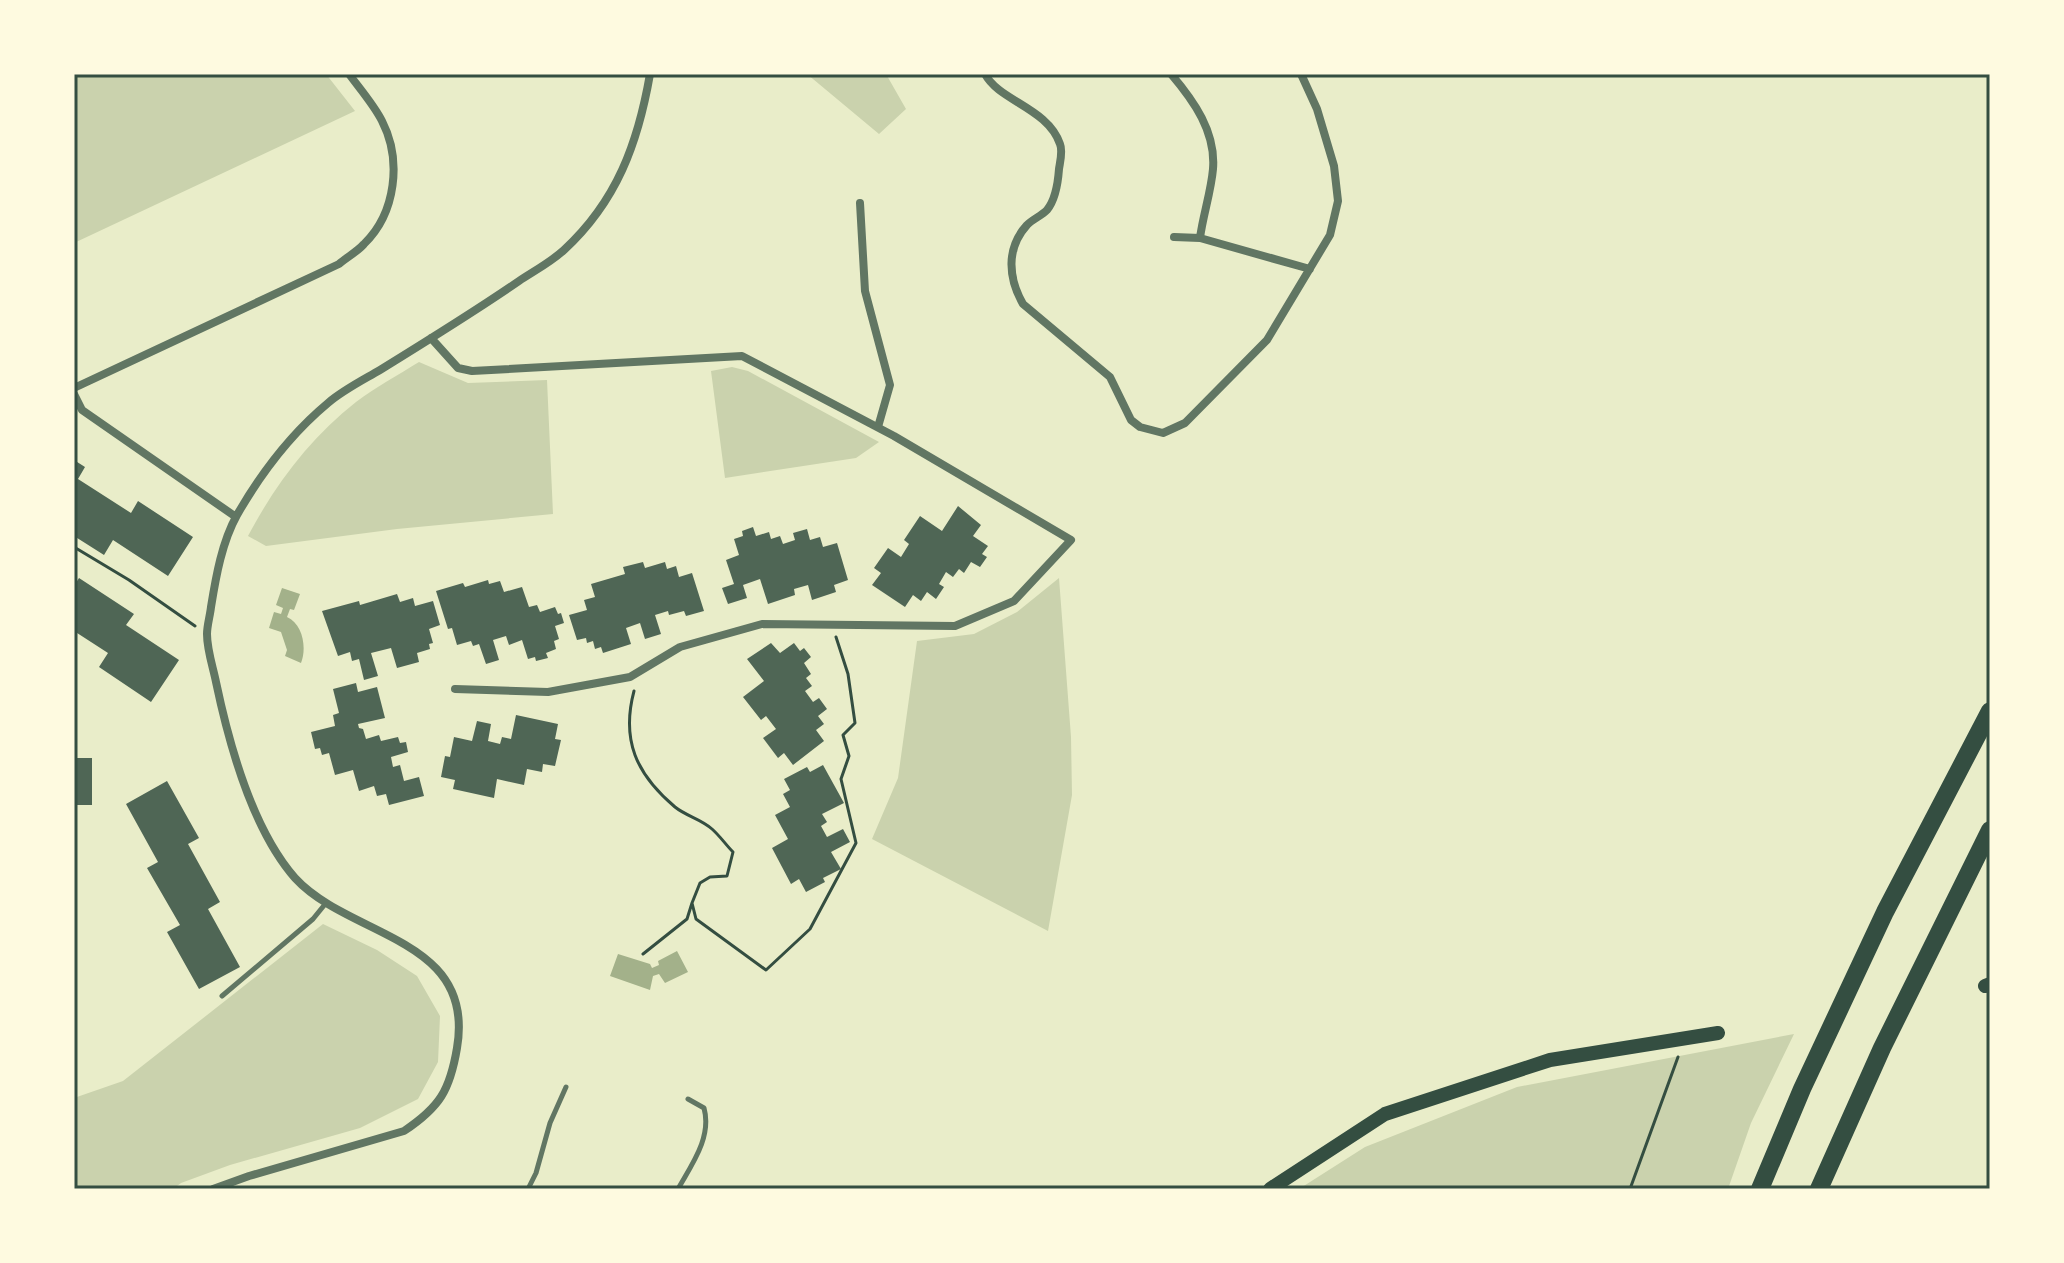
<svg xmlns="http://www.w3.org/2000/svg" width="2064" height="1263" viewBox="0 0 2064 1263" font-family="'Work Sans',sans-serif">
<rect width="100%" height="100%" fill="#e9edc9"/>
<!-- green -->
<path fill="#cad2ad" d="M74 74H326L355 111 74 243Z
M807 74H886L906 109 879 134Z
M419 362 468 383 547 380 553 514 397 529 266 546 248 536C275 485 310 438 356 402 376 387 398 375 419 362Z
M732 367 748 371 879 442 856 458 725 478 711 371Z
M1059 578 1071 737 1072 795 1048 931 872 839 898 778 917 641 974 634 1017 612Z
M323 924 377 950 417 976 440 1016 438 1062 418 1099 360 1128 230 1165 181 1183 173 1189H74V1098L123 1081Z
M1794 1034 1751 1123 1728 1189H1299L1365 1147 1517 1087Z"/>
<!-- water -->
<path fill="#a3b18a" d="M282 588 300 594 294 610 290 609 287 617C303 624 307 648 301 663L285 656 287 650 281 632 269 628 274 612 281 614 283 608 276 605Z
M677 951 688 972 665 983 659 974 653 976 650 990 610 976 618 954 650 964 652 968 659 965 658 961Z"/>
<!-- building -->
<path fill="#4f6655" d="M74 460 85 467 78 479 131 513 138 501 193 537 168 576 113 540 104 555 74 536Z
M958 506 981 525 973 536 988 546 982 554 987 557 980 567 971 562 964 573 959 569 953 577 946 572 939 584 944 587 936 599 927 592 921 601 913 595 905 607 872 585 881 573 874 568 888 548 901 557 909 544 904 540 920 516 942 531Z
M753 527 756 536 769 532 771 539 780 536 783 544 795 540 793 533 807 529 810 540 820 537 823 547 837 543 848 580 834 585 836 592 812 600 808 585 794 589 795 595 768 604 760 579 743 585 747 598 728 604 722 588 734 584 726 560 739 555 734 539 743 536 742 531Z
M643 562 645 568 665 562 667 569 676 566 679 577 692 573 704 611 686 616 684 611 669 615 668 611 655 615 661 634 645 639 640 623 626 628 631 644 603 653 601 647 595 649 593 641 587 643 586 638 577 640 569 615 587 610 584 600 595 597 591 584 625 574 623 567Z
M79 578 134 614 126 625 179 660 151 702 99 667 108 653 74 631V586Z
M488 580 489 584 500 581 504 592 522 587 529 607 537 605 540 612 555 607 558 614 561 613 564 623 555 626 559 639 554 641 556 649 546 653 548 658 536 661 535 657 528 659 522 640 509 645 506 636 493 640 499 660 486 664 479 644 473 646 471 641 457 645 452 628 448 629 436 591 463 583 465 587Z
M397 594 400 602 413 598 415 606 433 601 440 625 429 629 433 643 429 644 430 649 417 653 419 662 397 668 391 648 371 653 378 676 364 680 359 659 352 661 350 652 338 656 322 611 359 601 360 605Z
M771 643 780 653 794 643 800 651 804 648 811 657 804 663 811 674 806 678 812 686 805 691 813 702 819 698 827 709 818 716 824 724 816 730 824 741 793 765 784 753 778 758 763 738 776 729 766 716 761 720 743 697 764 681 747 659Z
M356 683 358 692 377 687 385 718 358 724 359 728 363 729 366 739 379 735 381 741 398 737 400 743 406 742 408 752 391 757 393 767 400 765 404 781 419 777 424 796 389 805 386 794 377 796 374 786 359 791 353 770 335 775 329 753 322 755 320 748 315 749 311 732 335 726 333 715 339 713 333 689Z
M516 715 558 724 555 739 561 740 555 766 543 764 542 772 527 769 524 785 497 779 494 798 453 789 455 780 441 777 445 756 450 757 454 737 472 741 477 721 491 724 488 741 500 744 502 737 511 739Z
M74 758H92V805H74Z
M823 765 844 803 822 814 827 822 821 826 827 837 843 829 850 842 831 852 841 869 823 878 825 882 806 892 799 879 791 884 772 848 788 839 775 815 790 807 783 794 790 790 784 779 807 767 810 772Z
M167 781 199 838 188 844 220 902 208 909 240 967 199 989 167 932 180 925 147 868 158 862 126 804Z"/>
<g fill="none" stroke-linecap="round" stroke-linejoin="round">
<!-- path -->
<path stroke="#344e41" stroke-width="3" d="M74 547 129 580 195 626
M634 691C621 740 636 774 675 807 686 816 701 819 712 829 720 836 726 845 733 852L727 876 710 877 700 883 692 903 696 919 766 970 810 929 856 843 841 779 849 756 843 735 855 723 848 674 836 637
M643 954 687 919 692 903
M1630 1189 1678 1057"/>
<!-- service -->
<path stroke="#617663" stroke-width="5" d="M222 996 313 919 326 903
M528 1189 536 1173 550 1123 566 1087
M678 1189C692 1164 712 1137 704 1108L688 1099"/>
<!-- minor -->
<path stroke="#617663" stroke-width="8" d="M985 74C999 101 1048 108 1060 144 1063 151 1060 162 1059 169 1058 183 1056 199 1047 210 1041 216 1033 219 1027 225 1006 248 1008 278 1023 304L1110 377 1131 420 1140 427 1163 433 1185 423 1267 340 1330 235 1338 201 1334 166 1317 109 1301 74
M1171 74C1194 101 1216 132 1213 169 1211 192 1203 215 1200 238
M860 203 865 291 890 385 878 427
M1174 237 1200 238 1310 269
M431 338 458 368 472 371 742 356 894 436 1071 540 1014 601 955 626 762 624 680 647 630 677 548 692 455 689
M74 388 339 264C347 257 357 252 364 244 396 213 402 160 382 121 374 105 360 89 349 74
M74 394 82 410 236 517
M213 1189 249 1176 404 1131C440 1107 450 1090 457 1048 476 937 350 938 295 878 252 829 229 744 216 682 213 667 207 650 207 634 207 626 210 616 211 607 216 576 222 542 237 515 260 475 292 433 328 403 343 390 363 380 380 370 427 341 474 312 519 281 534 271 551 262 564 250 617 201 638 143 650 74"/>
<!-- secondary -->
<path stroke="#344e41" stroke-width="14" d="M1985 986 1990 984
M1270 1189 1385 1114 1550 1060 1718 1033"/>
<!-- motorway -->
<path stroke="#344e41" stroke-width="18" d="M1760 1189 1802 1089 1885 912 1990 711
M1819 1189 1882 1048 1990 830"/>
</g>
<!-- border -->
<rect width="2064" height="1263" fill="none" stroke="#fefae0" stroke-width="152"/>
<rect x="76" y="76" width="1912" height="1111" fill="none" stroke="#344e41" stroke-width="3"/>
</svg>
